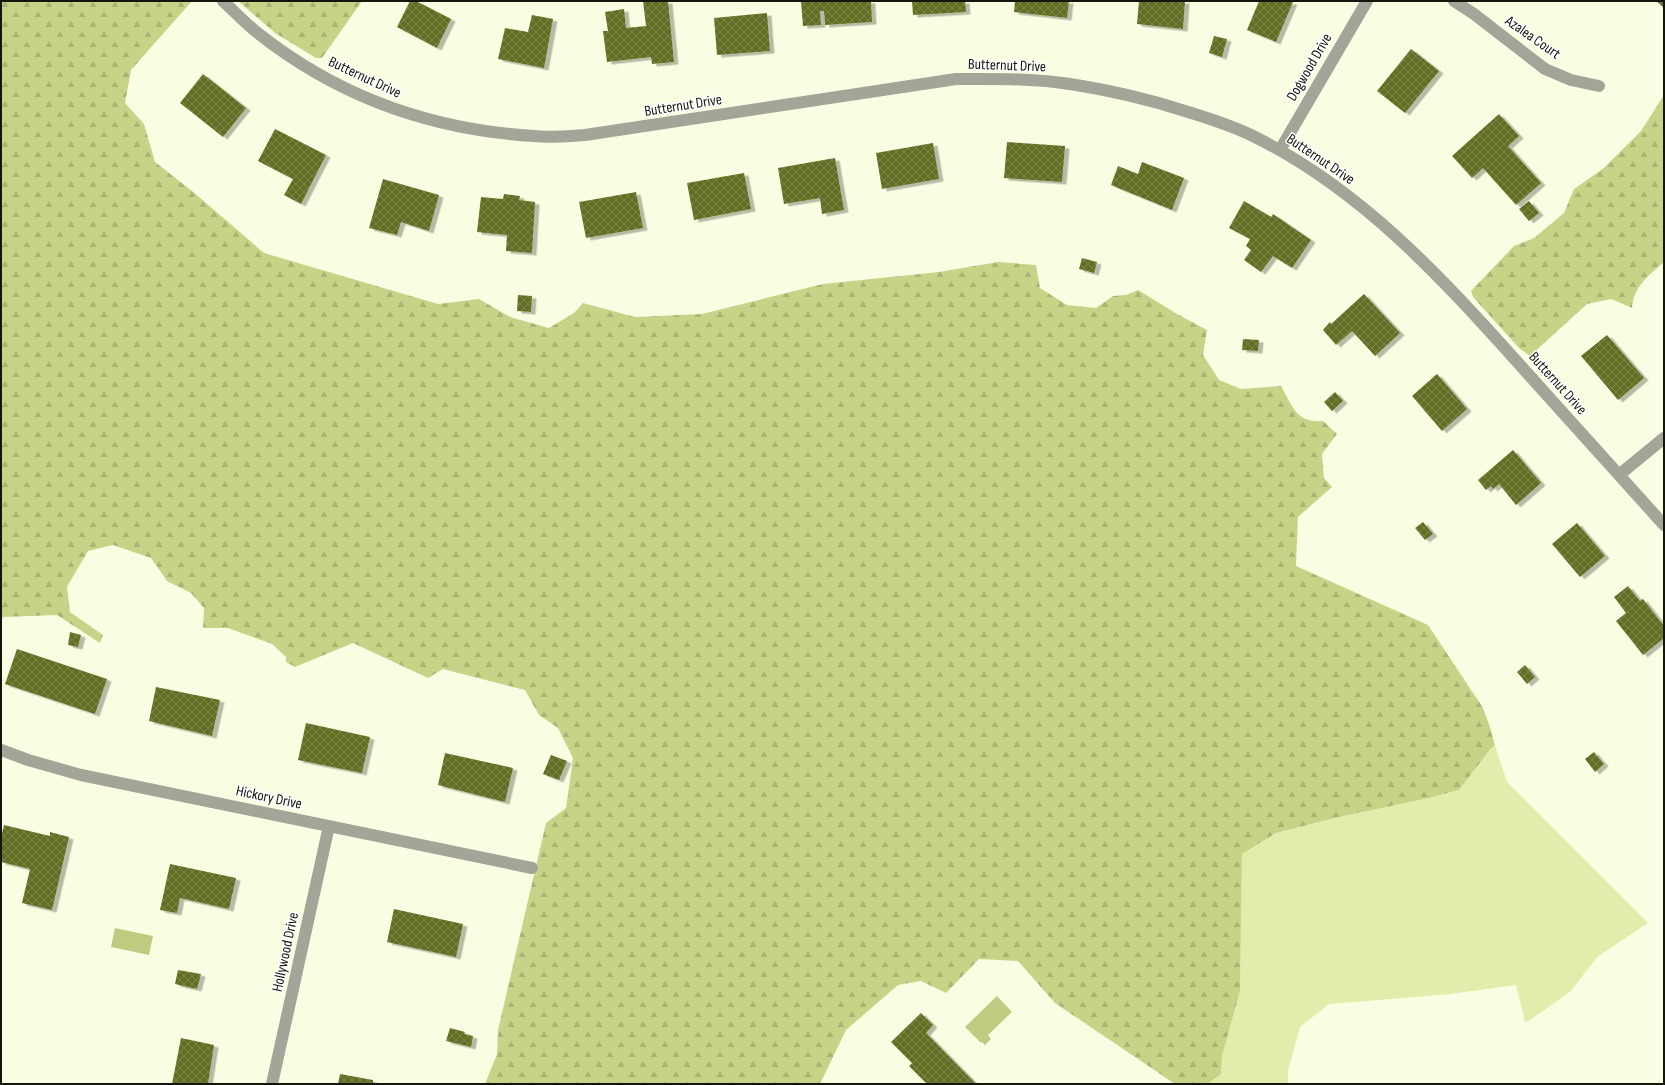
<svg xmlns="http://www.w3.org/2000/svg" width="1665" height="1085" viewBox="0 0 1665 1085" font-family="'Sofia Sans Condensed',sans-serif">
<defs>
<pattern id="forest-firs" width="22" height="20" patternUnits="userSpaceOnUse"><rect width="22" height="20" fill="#c7d488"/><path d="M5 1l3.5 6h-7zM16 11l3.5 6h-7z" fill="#aab574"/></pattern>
<pattern id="building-cross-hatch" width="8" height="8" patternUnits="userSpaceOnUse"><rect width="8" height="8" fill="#646e21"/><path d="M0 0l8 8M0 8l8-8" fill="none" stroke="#7d844e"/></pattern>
<filter id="shadow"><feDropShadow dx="4.5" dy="2.5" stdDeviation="0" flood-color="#0004"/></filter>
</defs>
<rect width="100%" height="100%" fill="#f8fee2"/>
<!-- grass -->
<path fill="#e1edaa" d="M1495 746 1507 782 1648 923 1597 957 1571 991 1530 1020 1525 1022 1516 985 1450 994 1329 1004 1300 1027 1288 1071V1084H1208L1221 1074 1222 1056 1240 991 1242 854 1276 833 1339 817 1429 798 1459 790 1492 747Z"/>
<!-- forest -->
<path fill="url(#forest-firs)" d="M1 1H192L131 70 125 103 144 124 155 162 192 191 264 253 438 304 479 299 510 317 549 328 574 313 583 303 635 317 702 314 823 284 939 272 998 262 1036 265 1040 288 1067 305 1096 308 1113 296 1126 295 1138 290 1177 314 1207 330 1203 355 1219 380 1241 389 1281 386C1293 407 1296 423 1323 421L1337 434 1322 454 1324 478 1332 487 1298 517 1296 566 1428 625 1483 708 1490 727 1495 746 1492 747 1459 790 1429 798 1339 817 1276 833 1242 854 1240 991 1222 1056 1221 1074 1208 1084H1175L1055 1003 1018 961 979 959 946 993 921 981 898 985 846 1030 820 1084H485L497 1054 498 1030 546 823 566 808 573 758 558 728 539 715 525 690 443 669 428 678 353 643 295 667 286 662V657L272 644 228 628H203L204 608 191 593 167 581 151 558 113 545 88 551 67 587 70 612 103 635 100 643 57 615 4 617 1 619Z
M238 1H362L322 58H316L275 33Z
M1664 95V262C1649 275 1633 287 1632 308L1611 299 1587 304 1530 356 1519 348 1473 297 1471 291 1514 246 1534 238 1564 213 1574 189 1604 168 1641 131Z"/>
<!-- water -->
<path fill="#bfcb80" d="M115 928 153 936 149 955 111 947Z
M997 996 1012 1012 988 1035 991 1039 985 1045 982 1042 981 1043 965 1027Z"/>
<!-- building -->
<path fill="url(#building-cross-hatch)" filter="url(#shadow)" d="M410 1H416L451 19 437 48 397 27Z
M643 1H668L674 62 652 64 651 57 607 62 603 31H608L605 12 624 9 626 28 646 26Z
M801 1H871L872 22 825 25 824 11H820L821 25 803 26Z
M912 1H965L966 12 913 15Z
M1015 1H1069L1067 18 1014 12Z
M1139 1H1185L1183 29 1137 24Z
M1259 1 1293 2 1276 42 1247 30Z
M1656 1H1664V8Z
M767 13 770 51 717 55 714 18Z
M532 15 553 19 544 68 498 59 505 28 528 32Z
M1214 36 1227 39 1222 57 1209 53Z
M1411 49 1439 71 1405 113 1377 91Z
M203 74 246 108 223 137 180 103Z
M1499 114 1519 136 1508 146 1541 183 1516 205 1483 168 1472 178 1452 156Z
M275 129 326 155 301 204 284 195 293 179 258 161Z
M1007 142 1065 146 1062 182 1004 178Z
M933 143 939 179 882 189 876 153Z
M835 158 844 210 822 214 820 198 784 204 778 168Z
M1142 162 1184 178 1172 210 1111 185 1118 166 1138 174Z
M744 173 751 209 694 220 687 183Z
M383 179 439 195 429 231 401 222 397 235 369 228Z
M636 192 643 228 586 238 579 202Z
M504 194 520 196 519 200 535 202 532 253 506 251 507 235 477 232 481 197 503 199Z
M1244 201 1271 217 1273 214 1311 240 1292 268 1273 256 1261 272 1244 260 1251 250 1246 246 1250 239 1229 228Z
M1529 201 1539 213 1529 221 1519 209Z
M1082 258 1097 262 1094 273 1079 269Z
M1364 294 1400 333 1375 356 1352 331 1336 345 1323 330 1330 322 1331 324Z
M518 295 532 296 531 312 517 311Z
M1607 335 1644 378 1618 400 1581 356Z
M1243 339 1259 340 1258 351 1242 350Z
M1437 374 1467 409 1442 431 1412 396Z
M1335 392 1343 401 1332 411 1324 402Z
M1513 450 1541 483 1516 505 1499 484 1493 489 1491 486 1486 490 1478 480Z
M1423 522 1433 534 1425 540 1415 528Z
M1577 523 1605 556 1580 577 1552 544Z
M1628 586 1640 601 1643 599 1664 626V638L1643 655 1616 621 1626 613 1614 597Z
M70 632 81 635 78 647 68 645Z
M17 649 107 679 95 714 5 684Z
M1525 665 1535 677 1527 684 1517 672Z
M156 687 220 700 212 736 149 721Z
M306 723 370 737 362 773 298 760Z
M1594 752 1604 764 1595 772 1585 759Z
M445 753 513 768 505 802 438 785Z
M551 755 567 761 559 780 543 774Z
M4 825 50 836V832L69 837 52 910 22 903 30 869 1 862V838Z
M170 864 236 878 229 909 180 898 177 913 160 910Z
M394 909 463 924 456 957 387 942Z
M178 970 201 974 197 989 175 984Z
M921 1013 933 1025 926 1033 976 1084H927L909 1066 912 1063 891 1042Z
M450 1028 465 1032 464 1034 473 1036 471 1047 446 1041Z
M181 1038 214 1045 208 1084H172Z
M340 1074 373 1080V1084H338Z"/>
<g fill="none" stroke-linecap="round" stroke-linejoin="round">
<!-- street -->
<path stroke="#a3a599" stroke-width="12" d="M223 1C235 12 246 24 259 34 339 97 432 130 534 136 551 138 568 136 585 135L956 79C994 79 1032 78 1070 84 1109 90 1148 99 1185 111 1208 118 1230 125 1251 135 1360 188 1441 277 1520 365 1568 418 1616 471 1664 525
M1454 1 1474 14 1545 69 1571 80 1599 86
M1280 150 1367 1
M1619 475 1664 438
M1 750 28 760 81 775 532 868
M272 1084 329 826"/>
</g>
<g text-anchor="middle" stroke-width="3" stroke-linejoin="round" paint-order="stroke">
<!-- street labels -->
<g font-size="15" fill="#14160c" stroke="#fff">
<text transform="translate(1533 37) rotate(35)" y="5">Azalea Court</text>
<text transform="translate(1007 65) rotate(2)" y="5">Butternut Drive</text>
<text transform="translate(1309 67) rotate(-60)" y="5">Dogwood Drive</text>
<text transform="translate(365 77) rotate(25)" y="5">Butternut Drive</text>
<text transform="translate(683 105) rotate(-9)" y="5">Butternut Drive</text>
<text transform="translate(1321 159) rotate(34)" y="5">Butternut Drive</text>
<text transform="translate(1558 383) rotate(48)" y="5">Butternut Drive</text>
<text transform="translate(269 797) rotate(12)" y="5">Hickory Drive</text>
<text transform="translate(285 952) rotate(-78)" y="5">Hollywood Drive</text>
</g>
</g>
<!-- border -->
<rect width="1665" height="1085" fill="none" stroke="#14160c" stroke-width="4"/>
</svg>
